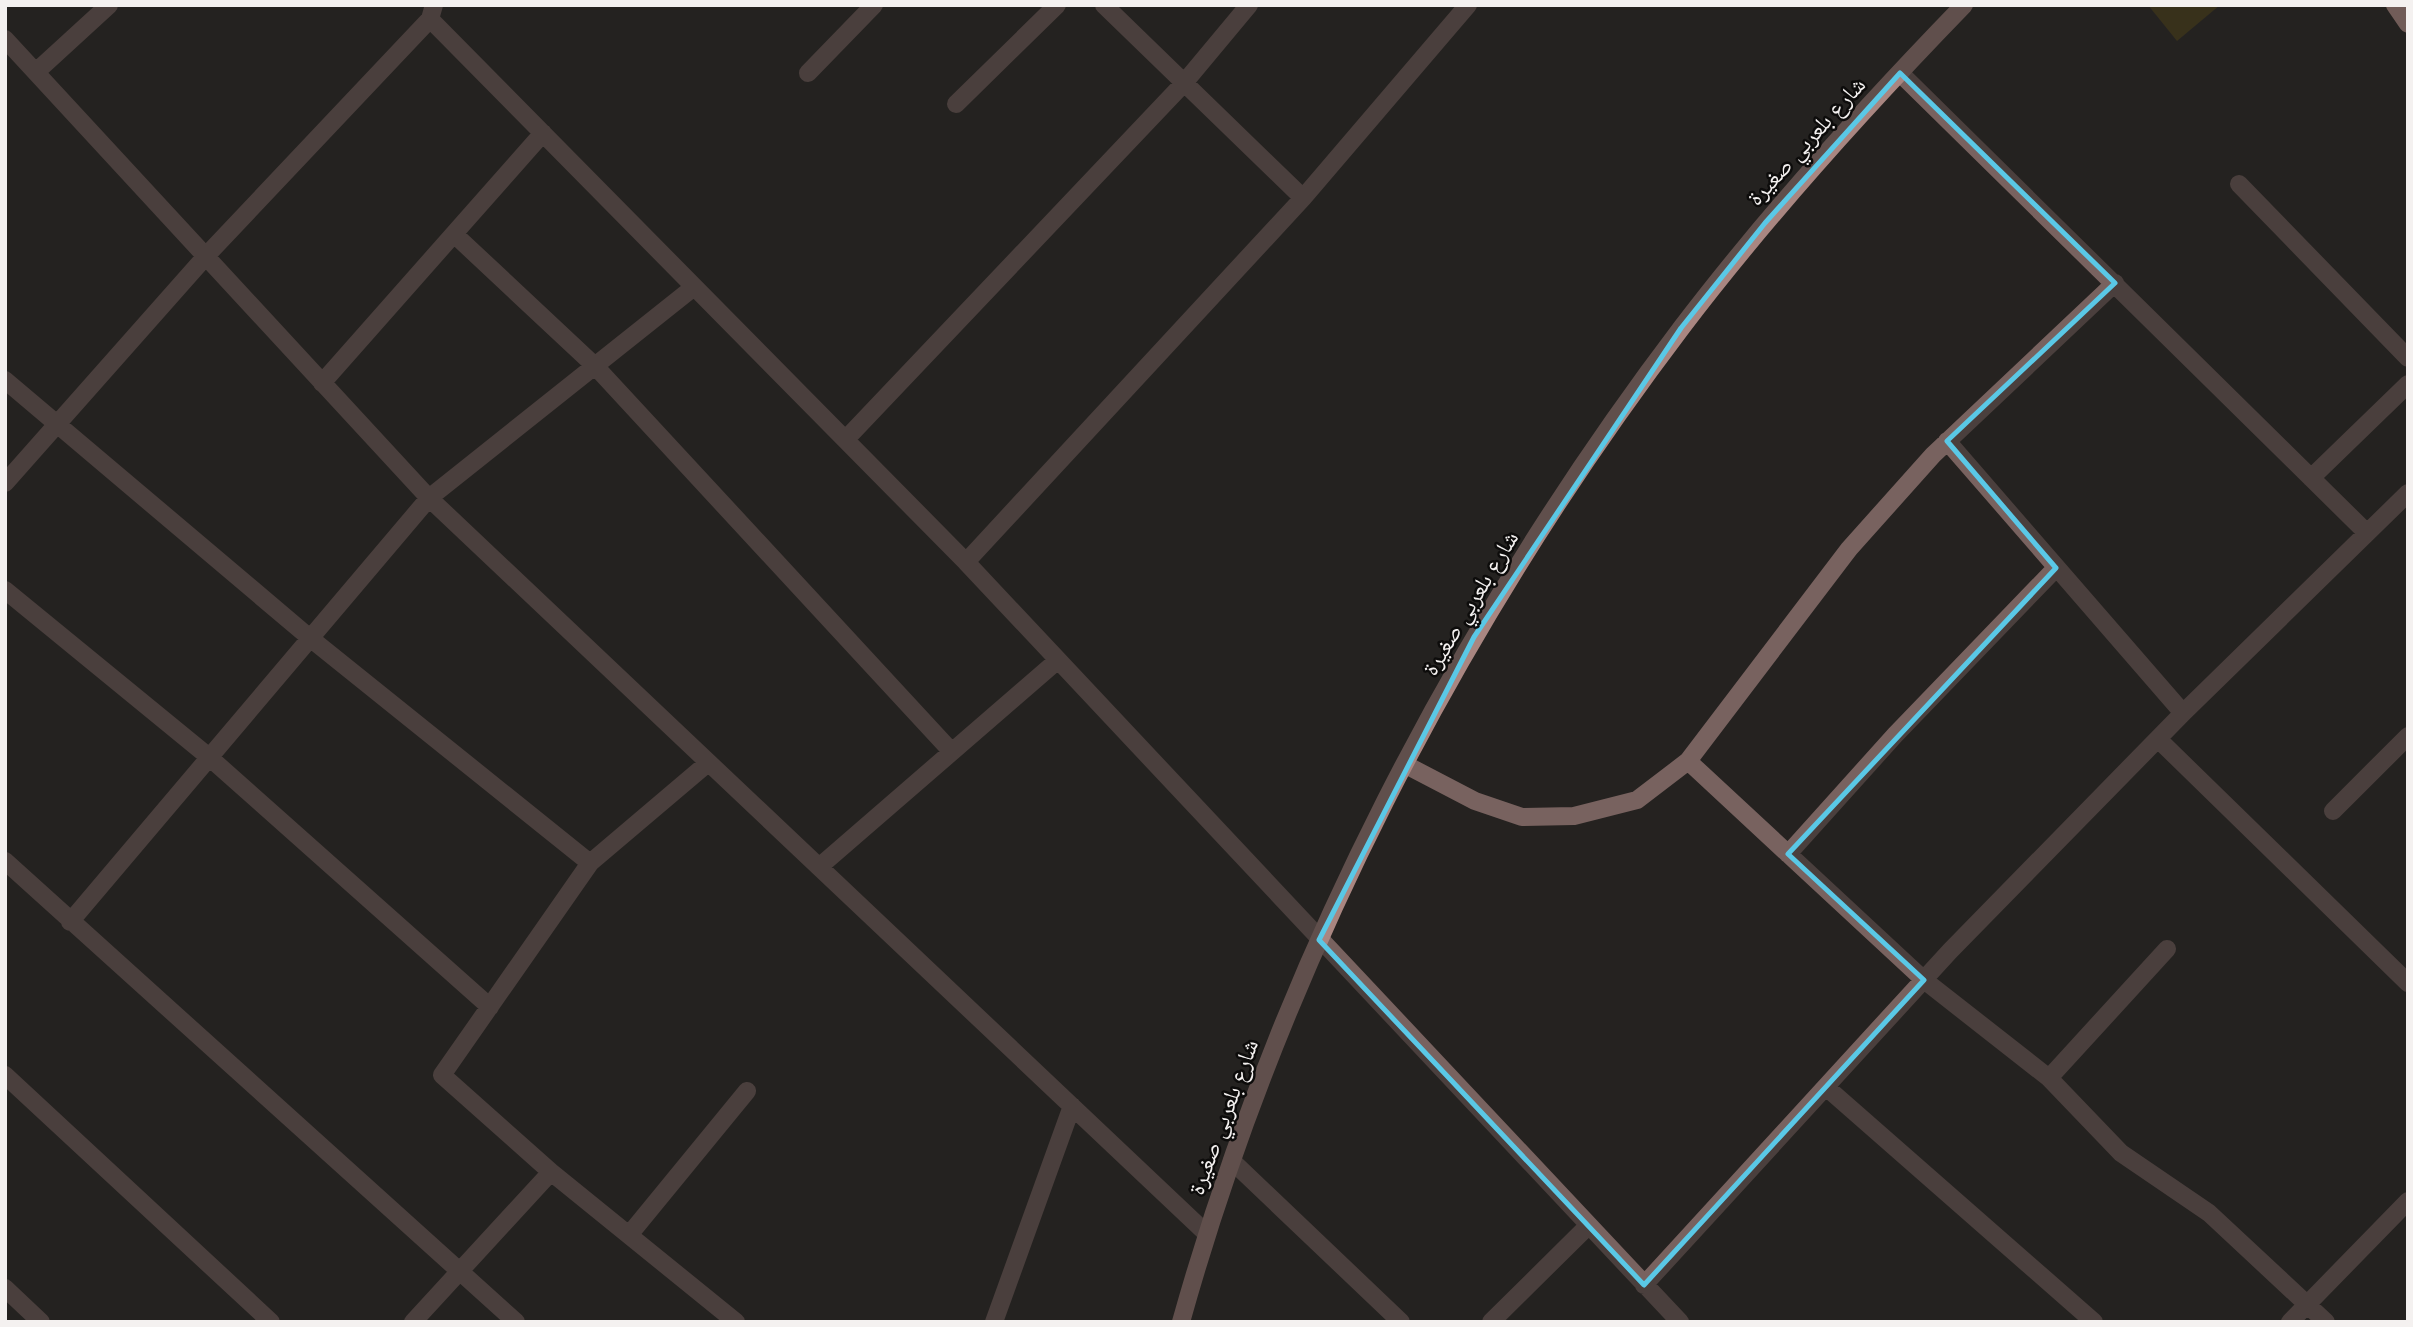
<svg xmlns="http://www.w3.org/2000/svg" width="2413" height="1327" viewBox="0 0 2413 1327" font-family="'Fira Sans','Noto Naskh Arabic',sans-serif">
<rect width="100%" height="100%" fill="#252220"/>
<!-- building -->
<path fill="#504316" d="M2148 5H2220L2177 41Z"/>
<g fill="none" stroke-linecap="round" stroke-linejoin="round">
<!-- street -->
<path stroke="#78625f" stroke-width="18" d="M1104 5 1303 198
M430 19 966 562 1680 1322
M5 39 429 498 1206 1233
M37 71 109 5
M808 73 874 5
M1900 73 2367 533
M956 104 1057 5
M2239 184 2408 358
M454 234 595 366 952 752
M5 380 310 638 590 863
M322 383 543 133
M846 439 1184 83 1249 5
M1947 441 2183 713
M2311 478 2408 384
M5 483 206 256 430 19 434 5
M966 562 1303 198 1468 5
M5 590 209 757 490 1007
M2158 739 2408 983
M1688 761 1924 980 2049 1078 2121 1153 2209 1213 2326 1322
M708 763 590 863 442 1075 551 1172 736 1322
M1406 765 1475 801 1522 817 1574 816 1637 800 1688 761 1849 549 1933 455 2115 283
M2333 811 2408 736
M1788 854 1895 735 2056 568
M5 861 516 1322
M819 867 1058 660
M70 922 429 498 694 287
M5 1075 271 1322
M2049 1078 2167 949
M1826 1087 2094 1322
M1232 1161 1401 1322
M629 1235 747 1091
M1644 1285 1950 951 2183 713 2408 493
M5 1288 41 1322
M413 1322 551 1172
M994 1322 1072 1106
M1491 1322 1588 1226
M2290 1322 2408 1201"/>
<!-- secondary -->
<path stroke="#a98681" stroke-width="18" d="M1181 1322C1281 965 1459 621 1682 327 1768 214 1865 107 1964 5"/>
<!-- primary -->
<path stroke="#cfa29b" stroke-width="18" d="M2395 5 2408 24"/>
</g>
<!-- marked area -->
<path d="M0 0H2413V1327H0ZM1900 73 2115 283 1947 441 2056 568 1788 854 1924 980 1644 1285 1319 940 1474 637 1681 328 1765 223Z" fill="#252220" fill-opacity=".55" fill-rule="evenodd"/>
<path fill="none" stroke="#5ac8e6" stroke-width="5" stroke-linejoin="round" d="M1900 73 2115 283 1947 441 2056 568 1788 854 1924 980 1644 1285 1319 940 1474 637 1681 328 1765 223Z"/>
<g text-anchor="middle" stroke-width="5" stroke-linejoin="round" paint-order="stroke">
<!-- street labels -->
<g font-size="23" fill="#f4f1f0" stroke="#0d0c0b">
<text transform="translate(1806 141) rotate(-48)" y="8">شارع بلعربي صغيرة</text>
<text transform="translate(1470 603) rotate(-59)" y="8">شارع بلعربي صغيرة</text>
<text transform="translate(1223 1117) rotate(-70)" y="8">شارع بلعربي صغيرة</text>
</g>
</g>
<!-- border -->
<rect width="2413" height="1327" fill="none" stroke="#f4f1f0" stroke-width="14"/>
</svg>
